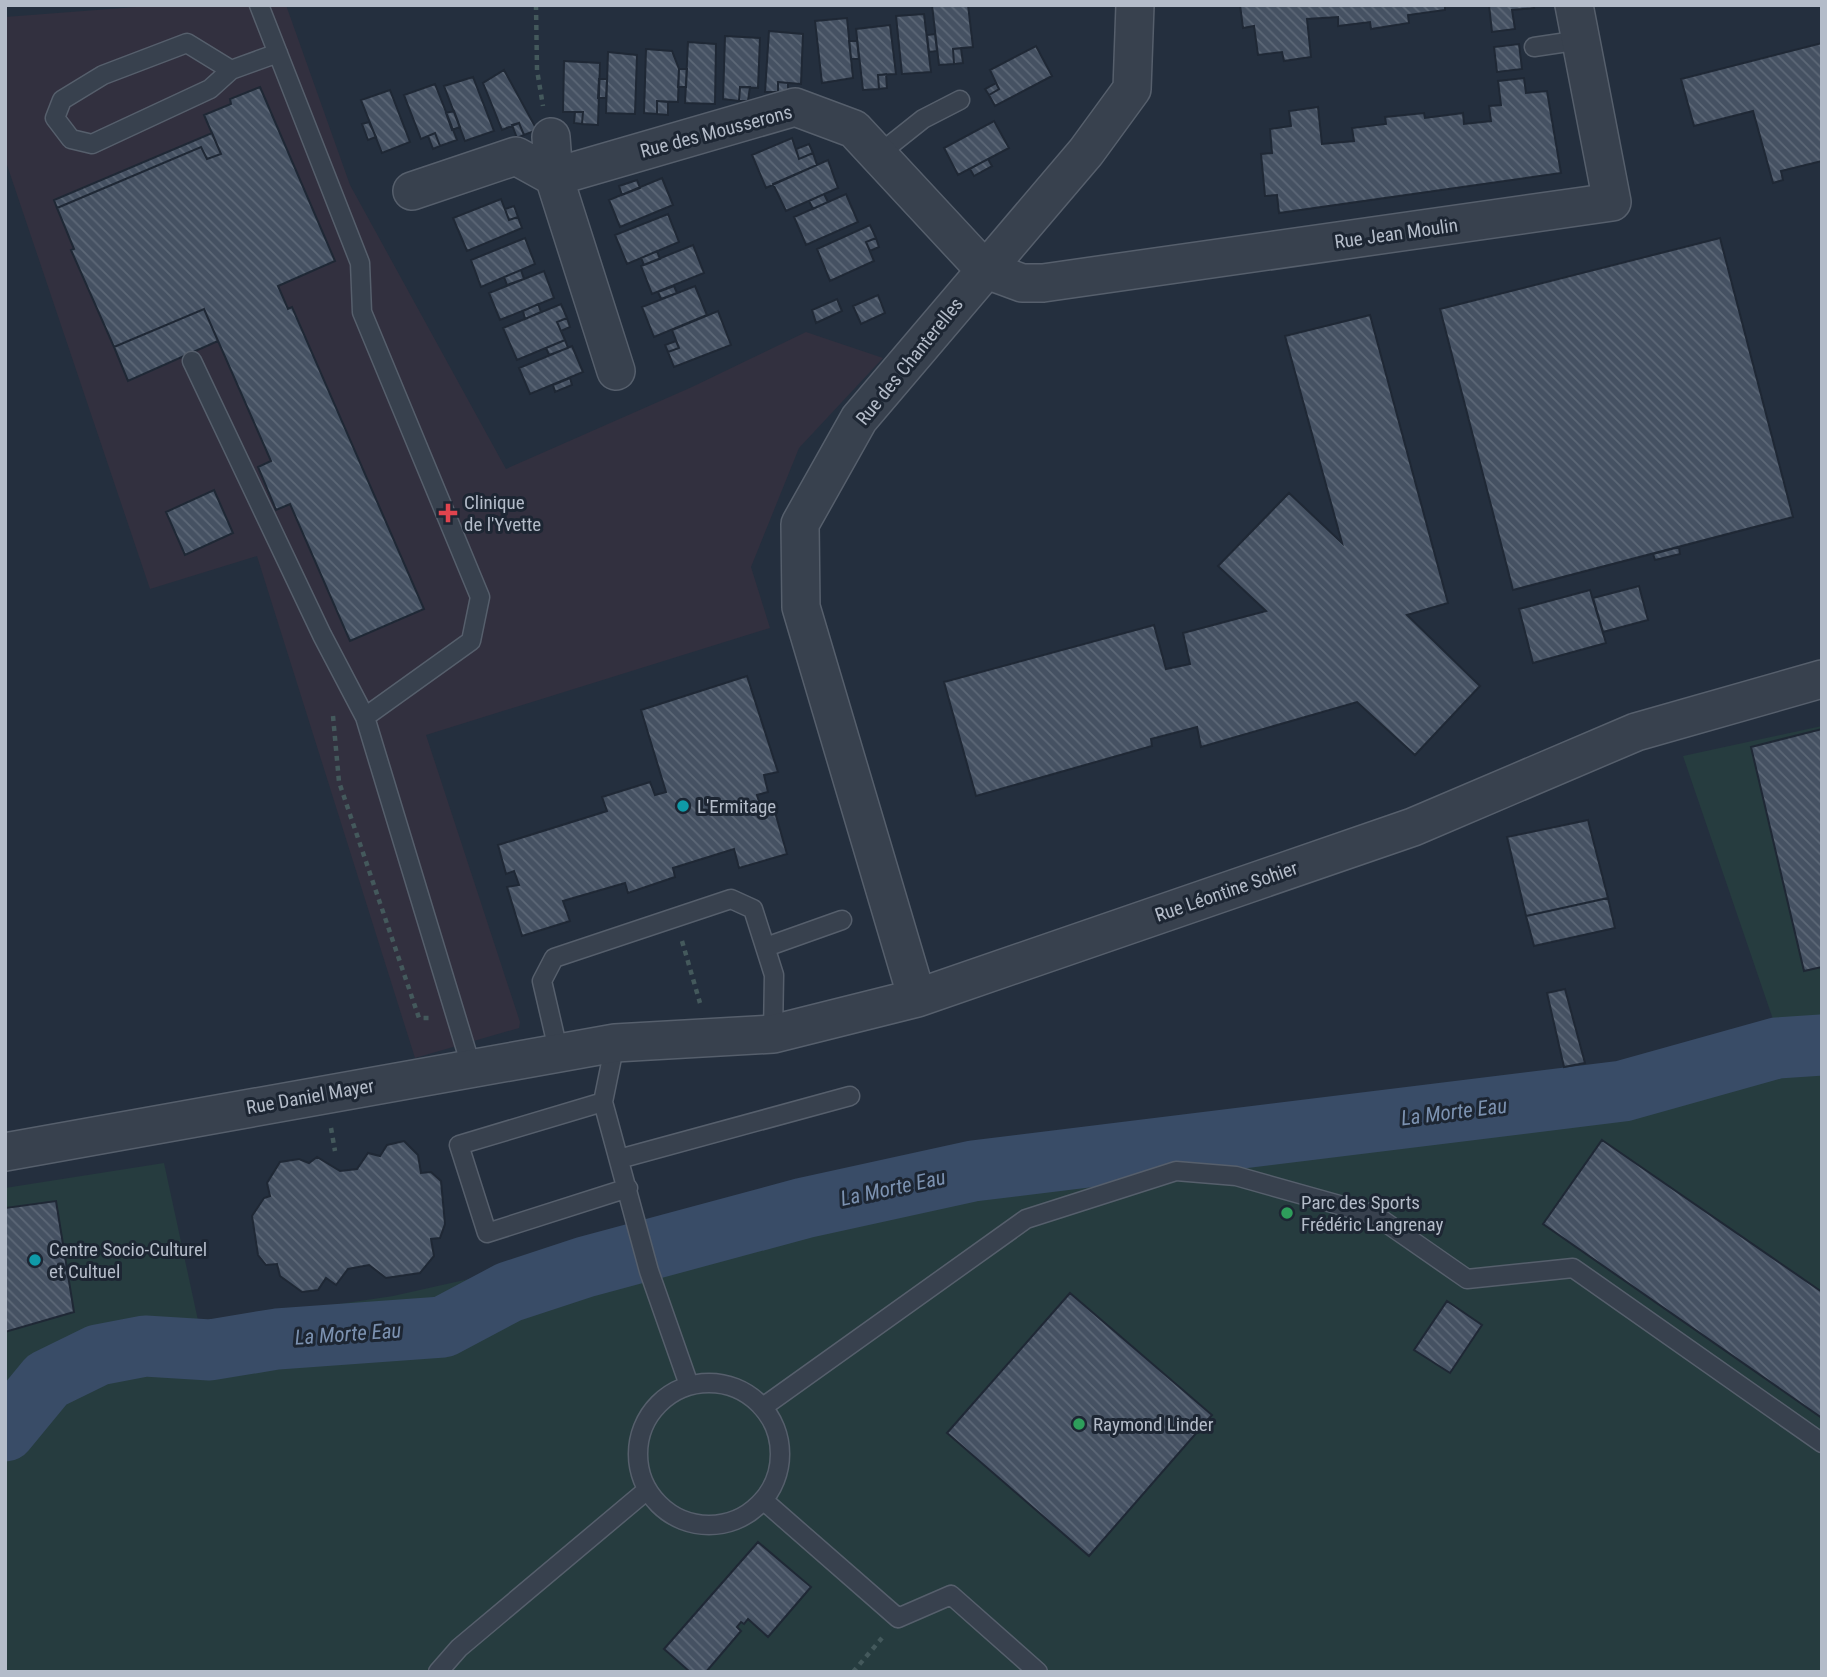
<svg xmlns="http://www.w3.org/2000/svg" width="1827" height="1677" viewBox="0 0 1827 1677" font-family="'Roboto Condensed',sans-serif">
<defs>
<pattern id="building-back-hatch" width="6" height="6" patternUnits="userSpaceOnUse" patternTransform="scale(1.75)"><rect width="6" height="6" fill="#455162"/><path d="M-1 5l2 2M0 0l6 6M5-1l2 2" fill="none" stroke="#5d6877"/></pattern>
</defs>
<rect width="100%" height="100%" fill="#242f3e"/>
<!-- medical -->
<path fill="#32303f" d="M162 5H286L350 185 506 469 692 387 806 332 883 358 799 448 751 567 770 628 426 735 520 1022 519 1028 415 1058 257 556 150 589 5 159V17Z"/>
<!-- grass -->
<path fill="#263c3f" d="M1822 726V1672H5V1188L164 1163 199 1325 393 1296 652 1238 977 1156 1449 1096 1630 1077 1777 1031 1683 756Z"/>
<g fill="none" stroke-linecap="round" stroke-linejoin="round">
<!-- river -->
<path stroke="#394c67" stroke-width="61" d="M5 1431 47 1380 98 1355 145 1346 210 1350 277 1339 443 1327 509 1292 585 1267 804 1208 973 1171 1623 1091 1777 1048 1822 1045"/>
</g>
<!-- building -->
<path fill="url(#building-back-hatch)" stroke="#1f2835" stroke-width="2" d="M932 5H968L973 47 953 49 954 64 939 65Z
M1240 5H1445V10L1408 15 1409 23 1371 29 1370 22 1338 26V17L1307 19 1311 57 1284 61 1282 52 1258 55 1254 26 1243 28Z
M1489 5H1533L1534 8 1512 10 1515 29 1492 32Z
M924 14 931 72 902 74 896 16Z
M847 18 853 78 822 83 815 21Z
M890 25 896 74 878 75 879 89 863 90 856 29Z
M769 31 803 34 801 84 778 82V92H765Z
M935 34 937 51 929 52 927 35Z
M725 36 760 38 758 88 740 87 739 101 723 99Z
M849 41H857L859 59H851Z
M688 42 716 44 715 104 685 103Z
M1822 43V161L1781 171 1783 180 1773 183 1753 111 1694 126 1681 79Z
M1519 44 1522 69 1497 72 1494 47Z
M1036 46 1052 76 995 106 989 95 999 89 990 70Z
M961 48 963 63 954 64 953 49Z
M646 49 672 51 679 69 678 102 657 101V114L644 113Z
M608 52 637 55 635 114 606 113Z
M564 61 600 63 598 125 582 124 583 112H563Z
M679 69H687L686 87H678Z
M504 70 537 130 524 135 519 123 502 130 483 83Z
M886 74 887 88 879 89 878 75Z
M473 77 494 131 465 141 444 86Z
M1524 78 1526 93 1547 91 1561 173 1279 213 1277 195 1265 196 1261 154 1272 153 1270 129 1291 126 1289 111 1318 107 1322 144 1354 141 1352 128 1386 124 1385 117 1424 113 1425 118 1463 113 1464 124 1491 121 1489 106 1501 105 1498 81Z
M599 79H607L606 98H598Z
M778 82 788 83V92H778Z
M996 83 999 89 989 95 985 89Z
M435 84 457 140 440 146 435 133 421 139 404 95Z
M260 87 335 261 278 286 288 309 292 307 424 609 350 641 290 504 276 510 258 467 271 461 204 309 114 347 71 250 74 249 57 208 201 147 207 159 221 154 204 115 231 104 230 99Z
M740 87H750L748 101H739Z
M390 90 410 142 382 153 361 100Z
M657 101 668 102V115L657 114Z
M454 111 460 127 452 130 446 113Z
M575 112H583L582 124 574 123Z
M994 121 1009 148 958 175 944 148Z
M369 122 376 137 368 140 362 124Z
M519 123 524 135 517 138 512 125Z
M212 133 221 154 207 159 201 147 57 208 54 200Z
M435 133 440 146 433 149 428 136Z
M792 138 799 159 813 153 817 165 766 188 752 155Z
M809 144 813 153 799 159 796 149Z
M988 159 992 166 974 176 970 169Z
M828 160 838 188 786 211 773 184Z
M662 178 673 205 620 227 609 200Z
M637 180 640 188 622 195 619 186Z
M824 194 828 202 813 209 809 201Z
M846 194 858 222 806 245 794 217Z
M501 199 509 220 518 217 522 228 467 251 453 218Z
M514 206 518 217 509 220 505 209Z
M668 214 679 242 627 264 615 235Z
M870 225 876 238 866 242 874 261 830 281 817 249Z
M525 238 535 264 481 287 471 260Z
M876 238 879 247 870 251 866 242Z
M1720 238 1793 517 1513 590 1440 309Z
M693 245 704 273 652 294 641 266Z
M657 251 660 259 644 265 641 258Z
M521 270 524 279 507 285 504 277Z
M544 271 554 298 500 320 489 293Z
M674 286 677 293 661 299 658 292Z
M695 286 707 315 654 337 642 307Z
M878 295 885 313 861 324 853 306Z
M837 299 842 311 816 323 812 310Z
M538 304 541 312 525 319 523 311Z
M561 304 567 318 557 322 565 340 517 360 503 328Z
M204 309 218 341 128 381 114 347Z
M718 311 731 345 674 367 668 352 679 348 672 330Z
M1370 315 1448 603 1407 615 1480 686 1415 755 1357 702 1201 747 1197 727 1151 739 1152 746 976 796 944 682 1154 625 1166 669 1190 664 1183 633 1266 611 1218 566 1289 493 1342 543 1285 336Z
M567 318 570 327 561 331 557 322Z
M565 340 568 348 549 355 546 348Z
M676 341 679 348 668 352 665 345Z
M572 346 583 372 530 394 519 368Z
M570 378 572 385 555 392 553 385Z
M214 490 233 533 185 555 166 512Z
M1679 547 1680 554 1655 560 1653 554Z
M1639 586 1648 620 1603 632 1593 598Z
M1590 590 1606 643 1533 663 1519 609Z
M747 676 778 772 764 775 768 792 757 795 761 808 773 805 787 854 739 868 734 849 673 868 675 877 628 893 625 883 563 901 570 921 522 936 507 887 519 885 514 871 506 874 498 845 607 811 602 797 650 782 655 795 666 792 641 710Z
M1822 729V967L1804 971 1751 747Z
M1588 820 1608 898 1526 916 1507 837Z
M1608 898 1615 928 1534 946 1526 916Z
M1565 989 1585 1063 1564 1067 1547 993Z
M1602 1140 1822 1292V1418L1543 1224Z
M404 1141 418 1155 421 1173 431 1172 441 1181 445 1224 440 1238 431 1239 434 1256 420 1273 386 1278 369 1265 348 1269 336 1285 326 1278 318 1290 302 1292 280 1276 277 1264 266 1265 258 1255 252 1216 264 1198 270 1196 267 1183 280 1162 299 1159 309 1163 317 1157 340 1171 357 1169 368 1153 380 1156 387 1145Z
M56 1201 74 1312 5 1332V1208Z
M1070 1293 1212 1415 1089 1556 947 1433Z
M1447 1301 1482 1325 1450 1373 1414 1350Z
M758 1542 811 1587 768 1637 748 1619 744 1624 741 1622 737 1627 741 1631 706 1672H690L664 1649Z"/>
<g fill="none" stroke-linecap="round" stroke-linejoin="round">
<defs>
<path id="service" d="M259 5 360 263 362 312 480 597 471 641 365 717 471 1066
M1534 47 1581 40
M231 70 210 89 92 144 71 139 55 118 62 100 103 75 187 43 231 70 278 53
M879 154 923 119 960 100
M192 361 322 635 365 717
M766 947 842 920
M615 1043 603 1102 649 1271 689 1385
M559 1054 542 981 554 958 731 899 753 909 774 975 773 1034
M603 1102 459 1145 487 1233 628 1188
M619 1159 850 1096
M638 1454a71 71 0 1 1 142 0a71 71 0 1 1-142 0Z
M763 1407 1026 1219 1176 1171 1236 1176 1375 1215 1467 1279 1573 1268 1822 1443
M763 1500 898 1618 951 1595 1038 1672
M438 1672 459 1648 647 1490"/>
<path id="minor" d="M551 137 554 177 616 371
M412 191 516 156 554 177 795 107 854 129 984 269 1022 283H1043L1612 202 1574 5
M917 998 801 607 800 524 859 419 1086 152 1132 89 1135 5
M5 1152 615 1043 773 1034 917 998 1413 827 1636 732 1822 679"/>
</defs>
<!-- service casing -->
<use href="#service" stroke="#565f6c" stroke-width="21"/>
<!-- minor casing -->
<use href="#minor" stroke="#565f6c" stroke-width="40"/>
<!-- path -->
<path stroke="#44595c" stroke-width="4.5" stroke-dasharray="5 5" stroke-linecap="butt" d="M536 5 537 70 543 106
M333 716 339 782 419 1018H430
M682 941 700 1003
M331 1128 335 1151
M853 1672 882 1638"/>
<!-- service -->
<use href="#service" stroke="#38414e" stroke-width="18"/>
<!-- minor -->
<use href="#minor" stroke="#38414e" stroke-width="37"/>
</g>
<!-- markers -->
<path fill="#e0444e" stroke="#1d2633" stroke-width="2.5" d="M444.5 502.5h7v7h7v7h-7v7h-7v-7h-7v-7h7z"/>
<g fill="#0f9aa8" stroke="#1d2633" stroke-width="2.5">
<circle cx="683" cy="806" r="7"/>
<circle cx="35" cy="1260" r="7"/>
</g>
<g fill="#2e9e5b" stroke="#1d2633" stroke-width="2.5">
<circle cx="1287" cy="1213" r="7"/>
<circle cx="1079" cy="1424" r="7"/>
</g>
<g text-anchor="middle" stroke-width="6" stroke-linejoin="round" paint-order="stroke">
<!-- street labels -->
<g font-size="19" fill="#b4bcc9" stroke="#1d2633">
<text transform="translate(716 131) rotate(-15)" y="7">Rue des Mousserons</text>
<text transform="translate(1396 233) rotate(-8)" y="7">Rue Jean Moulin</text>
<text transform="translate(909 361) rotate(-51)" y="7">Rue des Chanterelles</text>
<text transform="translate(1226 891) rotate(-19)" y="7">Rue Léontine Sohier</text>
<text transform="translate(310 1096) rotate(-10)" y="7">Rue Daniel Mayer</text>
</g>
<!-- poi labels -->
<g font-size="19" fill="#b4bcc9" stroke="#1d2633" text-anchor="start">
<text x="464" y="509">Clinique<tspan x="464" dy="22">de l'Yvette</tspan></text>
<text x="697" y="813">L'Ermitage</text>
<text x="1301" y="1209">Parc des Sports<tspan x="1301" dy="22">Frédéric Langrenay</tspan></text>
<text x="49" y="1256">Centre Socio-Culturel<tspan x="49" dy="22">et Cultuel</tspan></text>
<text x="1093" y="1431">Raymond Linder</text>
</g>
<!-- water labels -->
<g font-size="21" font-style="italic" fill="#7c92b1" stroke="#1d2633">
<text transform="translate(1454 1112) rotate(-7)" y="7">La Morte Eau</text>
<text transform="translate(893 1188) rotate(-12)" y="7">La Morte Eau</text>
<text transform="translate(348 1334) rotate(-4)" y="7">La Morte Eau</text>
</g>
</g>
<!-- border -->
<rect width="1827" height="1677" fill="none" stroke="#b4bcc9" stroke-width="14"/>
</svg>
